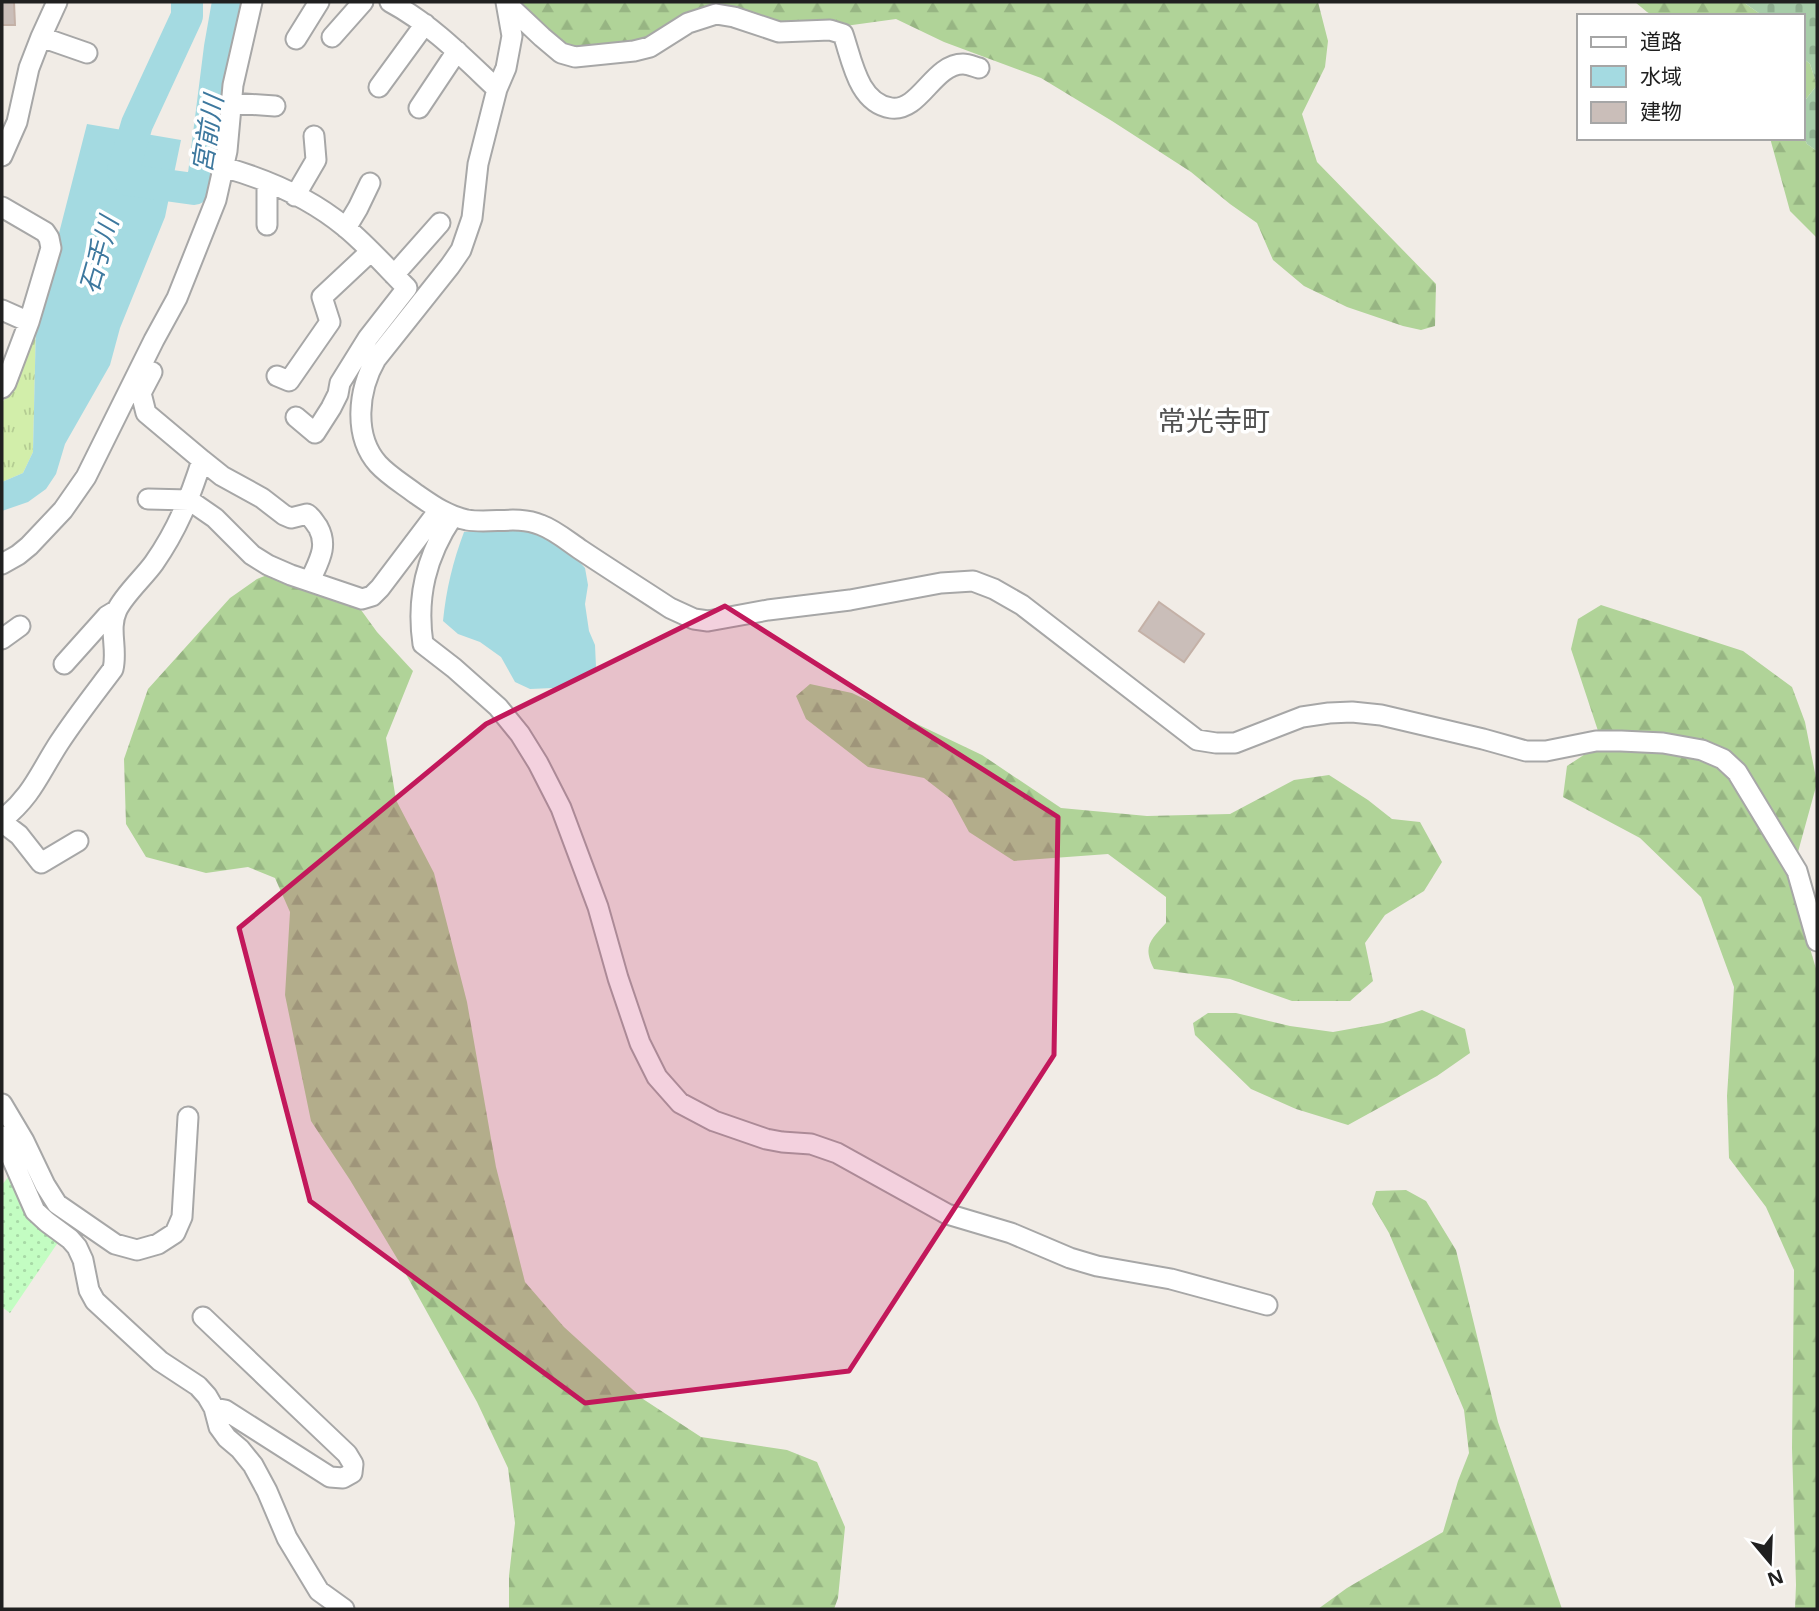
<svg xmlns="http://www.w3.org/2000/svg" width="1819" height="1611" viewBox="0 0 1819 1611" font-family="'Noto Sans','Noto Sans JP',sans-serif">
<defs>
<pattern id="grass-tufts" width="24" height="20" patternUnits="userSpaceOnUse" patternTransform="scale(1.75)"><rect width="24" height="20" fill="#d2eeaa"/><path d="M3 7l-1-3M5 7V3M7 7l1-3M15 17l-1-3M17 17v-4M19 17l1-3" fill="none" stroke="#b4cc92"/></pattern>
<pattern id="forest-firs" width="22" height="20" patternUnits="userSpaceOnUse" patternTransform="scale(1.75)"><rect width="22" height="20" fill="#b0d398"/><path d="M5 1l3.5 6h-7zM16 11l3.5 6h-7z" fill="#97b583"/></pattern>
<pattern id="cemetery-stones" width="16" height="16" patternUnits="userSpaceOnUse" patternTransform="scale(1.75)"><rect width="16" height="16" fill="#a6cca8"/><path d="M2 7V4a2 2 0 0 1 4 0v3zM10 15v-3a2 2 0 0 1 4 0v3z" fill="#8faf90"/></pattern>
<pattern id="park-dots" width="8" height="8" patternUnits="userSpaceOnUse" patternTransform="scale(1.75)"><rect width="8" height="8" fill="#c3fdc2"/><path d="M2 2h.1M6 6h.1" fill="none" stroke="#a7d9a6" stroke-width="1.8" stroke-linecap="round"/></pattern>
</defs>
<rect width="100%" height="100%" fill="#f1ece6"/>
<!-- grass -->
<path fill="url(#grass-tufts)" d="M36 323 33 452 23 473 2 482V403L14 385Z"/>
<!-- forest -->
<path fill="url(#forest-firs)" d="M511 2H1318L1328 41 1325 67 1302 114 1317 162 1436 284 1435 326 1421 330 1403 326 1347 307 1304 286 1273 260 1257 223 1230 204 1191 172 1112 121 1041 78 944 42 896 19 845 26 710 21 587 55 545 46Z
M1635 2H1743L1763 16H1654L1647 12Z
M1803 58 1810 64 1817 85 1803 103Z
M1803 135 1807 144 1817 151V238L1790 211 1770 138H1803Z
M272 573 356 603 377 632 413 671 386 738 396 800 434 873 467 1002 496 1167 525 1282 564 1327 643 1399 701 1437 787 1450 817 1462 845 1527 838 1598 834 1609H509V1576L515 1523 508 1468 477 1402 398 1260 350 1180 311 1121 285 995 290 912 275 878 248 867 206 873 146 857 126 824 124 759 148 689 230 598 257 579Z
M1601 605 1743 651 1792 687 1805 722 1817 783 1790 881 1817 972V1609H1795L1796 1585 1792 1448 1794 1270 1766 1207 1729 1158 1727 1096 1734 987 1701 897 1640 838 1563 797 1567 766 1602 743 1571 649 1578 619Z
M810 684 852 693 982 755 1061 808 1147 816 1230 814 1294 780 1329 775 1368 800 1392 819 1420 822 1442 862 1424 891 1385 915 1365 943 1373 981 1350 1001H1292L1230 979 1154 969C1142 946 1151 940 1166 923V897L1108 854 1014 861 969 832 951 799 924 778 868 767 806 719 796 696Z
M1422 1010 1465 1029 1470 1053 1437 1076 1348 1125 1296 1109 1251 1089 1195 1035 1193 1023 1208 1013H1236L1290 1026 1333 1032 1383 1023Z
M1406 1190 1426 1201 1456 1250 1498 1422 1562 1609H1318L1347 1588 1443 1532 1458 1481 1469 1453 1464 1410 1389 1233 1372 1204 1376 1191Z"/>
<!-- cemetery -->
<path fill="url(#cemetery-stones)" d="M1743 2H1817V85L1810 64 1803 58V16H1763Z
M1817 85V151L1807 144 1803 135V103Z"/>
<!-- park -->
<path fill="url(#park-dots)" d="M12 1172 61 1238 10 1313 2 1307V1185Z"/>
<!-- water -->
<path fill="#a4dae1" d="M87 124 181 140 165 217 120 328 110 365 65 444 56 474 46 489 28 502 2 511V482L23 473 33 452 36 323Z
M515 529 541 534 564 545 585 568 588 585 585 604 589 631 595 645 596 667 585 678 553 688 530 689 515 682 501 657 480 642 458 634 443 621C446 590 453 561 464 532Z"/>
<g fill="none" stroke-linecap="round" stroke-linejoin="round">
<!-- river -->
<path stroke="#a4dae1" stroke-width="32" d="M123 171 137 124 187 16V2
M129 180 194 189 201 184 204 174 220 47 228 2"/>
</g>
<!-- building -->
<path fill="#cabeb9" stroke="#c4b1a7" stroke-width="2" d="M2 2H14L15 25H2Z
M1159 602 1204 634 1184 662 1139 631Z"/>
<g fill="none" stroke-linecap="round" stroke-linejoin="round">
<defs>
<path id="street" d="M390 2C431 24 463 57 497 89
M506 2 512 36 506 68 497 89 478 164 472 218 461 250 450 266 376 359C358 390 353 436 378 464 389 476 403 484 416 494 432 505 447 516 467 520 492 524 517 515 541 525 555 530 569 542 581 550 611 570 641 589 670 608L694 619 708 621 768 610 850 600 941 583 973 581 994 589 1022 605 1197 740 1216 743H1235L1302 717 1329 713 1352 712 1381 715 1483 739 1526 751H1546L1596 741H1621L1663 743 1702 750 1723 759 1737 772 1797 871 1817 941
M507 4 542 37 561 53 575 57 634 51 650 47 688 23 716 14 734 17 779 32 830 30 843 34C852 60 858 103 891 108 920 112 933 64 963 64 968 64 975 67 979 68
M41 37 87 53
M332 37 363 2
M296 39 319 2
M379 87 425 24
M231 103 275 106
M419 108 457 51
M2 156 17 122 29 68 41 37 57 2
M223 167C266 179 310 198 345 227 367 245 387 268 407 288L368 338 340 383 338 394 331 408 315 433 296 417
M295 196 316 160 314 136
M2 207 45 232 49 238 51 248 29 322 6 383 2 388
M267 225V182
M346 228 358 208 370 183
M394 275 440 223
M2 310 29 322
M277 376 289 381 330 322 322 297 370 252
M202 460 222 476 262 498 284 515 291 518 307 514C313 518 314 522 318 527 329 547 318 562 310 581
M148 499 189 500 215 518 252 555 268 565 291 575 362 599 372 596 380 588 439 510
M453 516C426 556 416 597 423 644L454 668 498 707 520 734 538 763 561 808 598 907 618 978 640 1043 657 1077 680 1103 714 1121 766 1139 782 1142 811 1144 837 1153 947 1214 1011 1233 1070 1258 1097 1266 1171 1279 1267 1305
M2 564 18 555 29 546 63 510 86 477 154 340 177 298 216 200 227 151 233 85 252 2
M2 639 20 626
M64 664 107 616 117 610
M2 820C32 796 39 774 59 743 76 717 95 693 113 669 118 649 108 629 117 610 124 595 144 577 154 563 177 530 190 498 202 460L146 413 141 393 152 372
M2 822 19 835 41 863 78 841
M2 1104 24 1141 45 1185 57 1204 115 1244 137 1250 158 1244 175 1233 182 1217 188 1117
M2 1136 35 1211 47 1222 70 1239 77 1247 83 1260 89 1290 95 1301 160 1361 198 1386 207 1396 214 1408 219 1427 227 1438 240 1449 253 1465 267 1491 287 1538 319 1591 344 1609
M203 1317 347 1454 353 1464 352 1473 343 1478 330 1477 225 1410 214 1408"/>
</defs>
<!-- street casing -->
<use href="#street" stroke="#a7a7a7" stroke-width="23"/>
<!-- street -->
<use href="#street" stroke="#fff" stroke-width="19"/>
</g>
<!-- marked area -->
<path fill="#c2185b" fill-opacity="0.2" stroke="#c2185b" stroke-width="5" stroke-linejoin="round" d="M725 606 1058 817 1054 1055 849 1371 585 1403 310 1201 239 928 486 724Z"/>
<g text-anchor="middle" stroke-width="7" stroke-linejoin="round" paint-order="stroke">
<!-- water labels -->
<g font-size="26" font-style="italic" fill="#3d789e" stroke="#fff">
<text transform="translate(208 134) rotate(-81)" y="9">宮前川</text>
<text transform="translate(99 255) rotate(-74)" y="9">石手川</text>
</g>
<!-- quarter labels -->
<g font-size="28" fill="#535353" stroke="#fff">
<text x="1214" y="431">常光寺町</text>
</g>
</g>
<!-- border -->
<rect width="1819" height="1611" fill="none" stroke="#202020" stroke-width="7"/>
<!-- legend -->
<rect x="1577" y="14" width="228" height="126" fill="#ffffff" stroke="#a6a6a6" stroke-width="2"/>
<rect x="1591" y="37" width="35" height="10" fill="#ffffff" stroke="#a6a6a6" stroke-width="2"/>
<text x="1640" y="49" font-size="21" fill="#202020">道路</text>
<rect x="1591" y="66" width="35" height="21" fill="#a4dae1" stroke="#a6a6a6" stroke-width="2"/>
<text x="1640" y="84" font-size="21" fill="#202020">水域</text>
<rect x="1591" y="102" width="35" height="21" fill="#cabeb9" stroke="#a6a6a6" stroke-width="2"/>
<text x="1640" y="119" font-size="21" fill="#202020">建物</text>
<!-- north arrow -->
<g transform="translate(1770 1562) rotate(161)" stroke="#ffffff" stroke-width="5" paint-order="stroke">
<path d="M0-5L12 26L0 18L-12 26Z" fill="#202020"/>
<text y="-10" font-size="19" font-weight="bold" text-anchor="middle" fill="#202020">N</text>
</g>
</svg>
